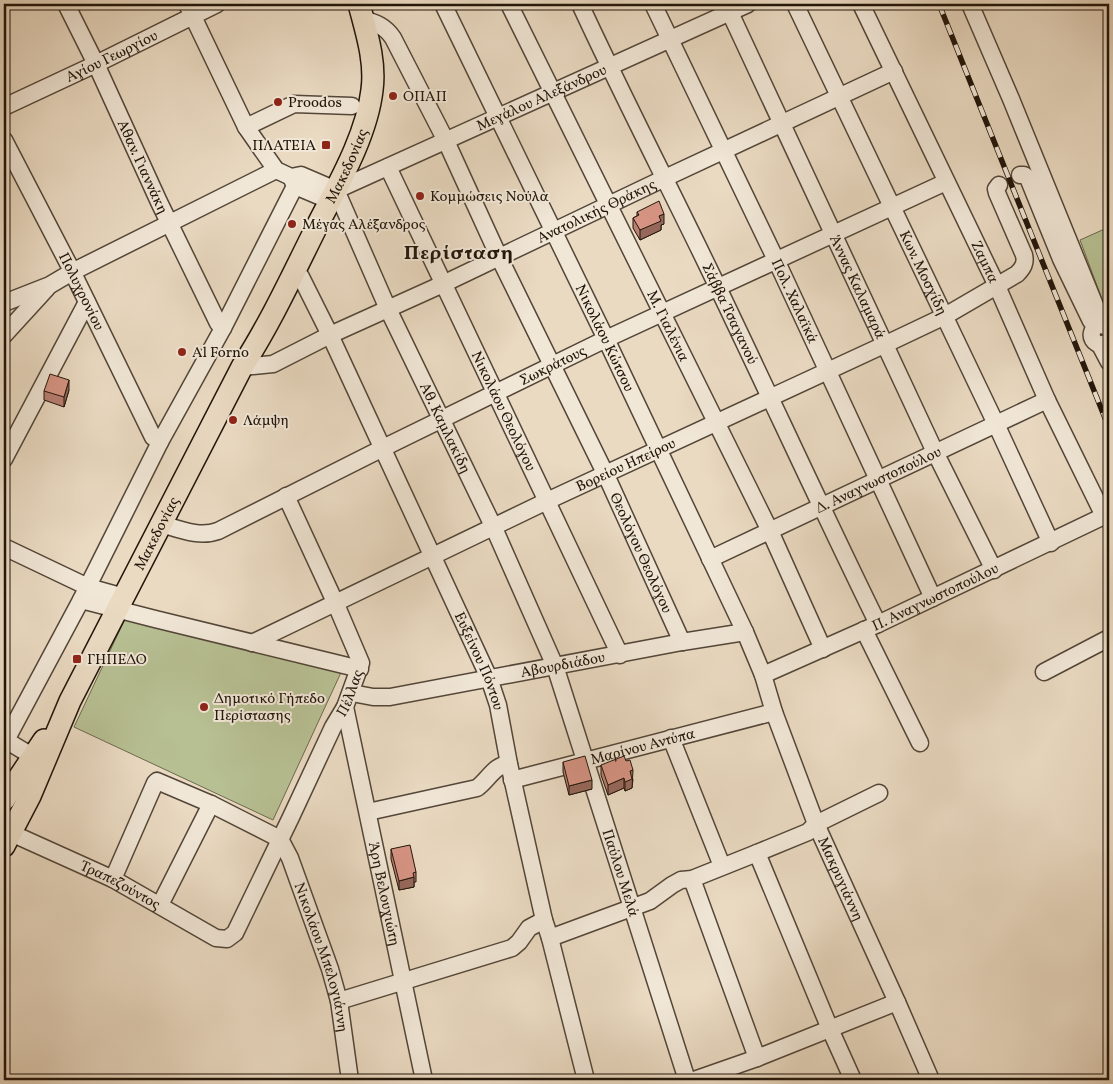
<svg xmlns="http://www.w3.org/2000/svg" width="1113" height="1084" viewBox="0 0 1113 1084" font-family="Vollkorn,serif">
<rect width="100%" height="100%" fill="#eadac2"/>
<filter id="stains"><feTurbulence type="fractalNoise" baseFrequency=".004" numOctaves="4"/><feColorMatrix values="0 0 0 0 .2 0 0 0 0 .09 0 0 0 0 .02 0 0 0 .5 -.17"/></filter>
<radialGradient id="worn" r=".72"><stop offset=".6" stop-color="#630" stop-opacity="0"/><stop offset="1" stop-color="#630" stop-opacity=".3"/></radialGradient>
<!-- green -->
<path fill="#b7c093" stroke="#6c6a4e" d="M1109 227V318L1080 240Z
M125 619 344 666 273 820 74 727Z"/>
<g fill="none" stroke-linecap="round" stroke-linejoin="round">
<defs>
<g id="minor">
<path id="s1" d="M66 4 96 64 159 202 218 323 223 328"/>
<path d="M187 4 246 127 276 170 291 177 301 175 336 190"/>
<path id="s2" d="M443 4 606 339 745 632 763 675 774 712 816 824 897 1002 931 1080"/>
<path id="s3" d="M509 4 770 531 823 649"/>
<path id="s4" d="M580 4C621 93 666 180 709 269 766 387 820 506 878 624"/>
<path id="s5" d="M653 4 777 262 933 598"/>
<path id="s6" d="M726 4 935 452 994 570"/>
<path id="s7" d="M795 4 996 424 1051 543"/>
<path id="s8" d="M861 4 997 286 1047 400 1104 516 1109 520"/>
<path d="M970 4 1011 99 1103 325"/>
<path id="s9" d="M363 19C376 23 385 26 393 38L446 141 499 257 606 475 682 642"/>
<path id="s10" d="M4 107 96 64 217 4"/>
<path d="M246 127 294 104 352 106"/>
<path id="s11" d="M4 140 70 267 153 437 160 442"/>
<path id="s12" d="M388 167 620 655"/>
<path d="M1020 175H1024L1028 178 1061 259 1091 321"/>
<path id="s13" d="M291 177 295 186 321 197 748 4"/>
<path id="s14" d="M336 190 388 309 494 528 555 666 687 1080"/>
<path id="s15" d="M295 271 301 277 330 335 489 678 498 705 509 764 544 920 550 938 586 1080"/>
<path d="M4 303 50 285 72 272 276 170"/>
<path d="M1109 329C1094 315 1082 343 1103 345L1109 341"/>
<path d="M4 335 47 288"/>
<path d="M1100 345 1109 362"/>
<path id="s16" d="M242 367 273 364 330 335 443 284 665 178 894 71"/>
<path d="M4 459 87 302"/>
<path id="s17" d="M161 524C179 529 199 538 218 531L383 448 606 339 946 182"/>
<path d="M4 547 88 587 124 597"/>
<path id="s18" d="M710 559 1047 400"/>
<path d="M81 600 155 619 360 669"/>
<path d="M864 630 920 743"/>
<path id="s19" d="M252 643 547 501 886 344 945 316 1017 274C1023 268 1026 263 1024 255L997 193 996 189 999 185"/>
<path d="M1044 672 1109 638"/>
<path id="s20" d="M763 675 878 624 1104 516"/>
<path id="s21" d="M352 693 373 697H390L682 642 745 632"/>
<path id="s22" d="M345 707 424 1080"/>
<path d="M671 738 722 866"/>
<path d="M4 739 32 756"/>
<path d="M4 744 81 600 160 442 223 328 295 186"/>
<path id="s23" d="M512 780 774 712"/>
<path d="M368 812 477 788C489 779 494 765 509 764"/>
<path id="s24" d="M11 833 113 879 216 938 227 939 235 933 291 817 333 727 345 707 361 663 335 602 286 496"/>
<path id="s25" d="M280 839 290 858 330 969 339 1001 350 1080"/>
<path d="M757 853 830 1029 853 1080"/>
<path d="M113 879 155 783 157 781 211 804 280 839"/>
<path d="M692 879 757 1058"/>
<path d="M160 905 211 804"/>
<path d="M550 938 650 901 672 885 681 880 692 879 757 853 808 832 816 824 879 793"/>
<path d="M339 1001 512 948 519 942 529 928 544 920"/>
<path d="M694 1080 757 1058 897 1002"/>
</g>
<g id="major">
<path d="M4 800 44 740"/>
<path id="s26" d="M4 846 30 796 70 701 242 367C271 322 293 274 317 226 338 185 367 135 372 90 376 61 366 31 359 4"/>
</g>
</defs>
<!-- minor casing -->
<use href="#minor" stroke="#534638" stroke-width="19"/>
<!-- major casing -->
<use href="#major" stroke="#21150a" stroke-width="24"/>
<!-- minor -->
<use href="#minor" stroke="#f1e7d7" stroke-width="16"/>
<!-- major -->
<use href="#major" stroke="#eadac2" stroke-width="21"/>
<defs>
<path id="rail" d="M939 4 1109 428"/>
</defs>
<!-- rail casing -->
<use href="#rail" stroke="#21150a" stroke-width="5.5"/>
<!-- rail -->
<use href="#rail" stroke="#f1e7d7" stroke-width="4" stroke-dasharray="11" stroke-linecap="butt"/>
</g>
<!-- wall -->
<path fill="#b97f72" stroke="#21150a" d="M637 212 664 224 661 225V230L640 240 633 228V218L637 216Z
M69 390 64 407 44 400V391Z
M563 762 592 789 569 795 563 772Z
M601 765 633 779 632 788 625 791 624 788 608 795 601 775Z
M391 849 416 872V882H414V887L399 890 391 859Z"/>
<!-- shaded-wall -->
<path fill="#96685c" stroke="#21150a" d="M664 214V224L661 225V230L640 240V230L659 216Z
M69 380V390L64 407V397Z
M633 770 632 788 625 791V782L630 771Z
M624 778V788L608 795V785Z
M592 780V789L569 795V786Z
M414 877V887L399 890V881Z"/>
<!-- building -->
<path fill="#d79484" stroke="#21150a" d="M659 201 664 214 659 216 661 221 640 230 633 218 639 215 637 212Z
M50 374 69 380 64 397 44 391Z
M585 756 592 780 569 786 563 762Z
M624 756 626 761 630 760 633 770 630 771 632 779 625 782 624 778 608 785 601 765Z
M410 845 416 872 413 873 414 877 399 881 391 849Z"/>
<!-- markers -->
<g fill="#8f2418" stroke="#f1e7d7" stroke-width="2">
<circle cx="393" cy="96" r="5"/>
<circle cx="278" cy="102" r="5"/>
<rect x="321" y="140" width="10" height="10" rx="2.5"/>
<circle cx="420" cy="196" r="5"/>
<circle cx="292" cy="224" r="5"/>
<circle cx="182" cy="352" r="5"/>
<circle cx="233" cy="420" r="5"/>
<rect x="72" y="654" width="10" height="10" rx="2.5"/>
<circle cx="204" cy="707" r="5"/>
</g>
<g text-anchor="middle" stroke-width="4" stroke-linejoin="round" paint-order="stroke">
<!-- street labels -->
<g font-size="15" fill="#21150a" stroke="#f1e7d7">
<text dy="5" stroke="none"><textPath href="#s10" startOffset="119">Αγίου Γεωργίου</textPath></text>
<text dy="5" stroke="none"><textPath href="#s13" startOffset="280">Μεγάλου Αλεξάνδρου</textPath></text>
<text dy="5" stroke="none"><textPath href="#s26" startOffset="762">Μακεδονίας</textPath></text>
<text dy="5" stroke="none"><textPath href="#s1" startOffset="180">Αθαν. Γιαννάκη</textPath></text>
<text dy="5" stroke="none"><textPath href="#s16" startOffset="389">Ανατολικής Θράκης</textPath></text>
<text dy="5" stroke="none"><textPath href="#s8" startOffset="286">Ζαμπα</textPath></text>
<text dy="5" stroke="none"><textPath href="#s7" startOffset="298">Κων. Μοσχίδη</textPath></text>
<text dy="5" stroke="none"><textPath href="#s6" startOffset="312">Άννας Καλαμαρά</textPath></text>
<text dy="5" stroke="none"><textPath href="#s11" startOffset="170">Πολυχρονίου</textPath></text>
<text dy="5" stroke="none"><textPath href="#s5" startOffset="329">Πολ. Χαλαϊκά</textPath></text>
<text dy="5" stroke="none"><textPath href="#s4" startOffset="344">Σάββα Τσαγανού</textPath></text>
<text dy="5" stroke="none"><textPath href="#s3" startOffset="359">Μ. Γιαλένια</textPath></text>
<text dy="5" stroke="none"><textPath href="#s2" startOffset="371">Νικολάου Κώτσου</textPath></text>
<text dy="5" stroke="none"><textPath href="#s17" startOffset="432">Σωκράτους</textPath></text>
<text dy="5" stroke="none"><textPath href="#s12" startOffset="270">Νικολάου Θεολόγου</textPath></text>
<text dy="5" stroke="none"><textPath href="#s14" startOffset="262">Αθ. Καμλακίδη</textPath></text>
<text dy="5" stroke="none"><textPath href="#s19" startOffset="414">Βορείου Ηπείρου</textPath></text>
<text dy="5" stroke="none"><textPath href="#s18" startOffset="186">Δ. Αναγνωστοπούλου</textPath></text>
<text dy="5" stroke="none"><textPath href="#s26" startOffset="348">Μακεδονίας</textPath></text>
<text dy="5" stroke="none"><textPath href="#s9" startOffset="608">Θεολόγου Θεολόγου</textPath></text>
<text dy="5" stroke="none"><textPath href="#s20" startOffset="189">Π. Αναγνωστοπούλου</textPath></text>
<text dy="5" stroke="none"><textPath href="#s15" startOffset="432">Ευξείνου Πόντου</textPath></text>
<text dy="5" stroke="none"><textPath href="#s21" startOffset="214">Αβουρδιάδου</textPath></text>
<text dy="5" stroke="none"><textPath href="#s24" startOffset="518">Πέλλας</textPath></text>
<text dy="5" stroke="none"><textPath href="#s23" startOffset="135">Μαρίνου Αντύπα</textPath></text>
<text dy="5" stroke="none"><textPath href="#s14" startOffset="741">Παύλου Μελά</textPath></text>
<text dy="5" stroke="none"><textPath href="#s2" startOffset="962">Μακρυγιάννη</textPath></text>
<text dy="5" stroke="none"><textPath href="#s24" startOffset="121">Τραπεζούντος</textPath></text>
<text dy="5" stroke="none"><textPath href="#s22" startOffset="191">Άρη Βελουχιώτη</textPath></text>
<text dy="5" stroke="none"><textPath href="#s25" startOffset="126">Νικολάου Μπελογιάννη</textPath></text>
</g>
<!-- poi labels -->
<g font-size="15" fill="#21150a" stroke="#f1e7d7" text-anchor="start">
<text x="403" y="101">ΟΠΑΠ</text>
<text x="288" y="107">Proodos</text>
<text x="316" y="150" text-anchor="end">ΠΛΑΤΕΙΑ</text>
<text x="430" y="201">Κομμώσεις Νούλα</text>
<text x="302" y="229">Μέγας Αλέξανδρος</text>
<text x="192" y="357">Al Forno</text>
<text x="243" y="425">Λάμψη</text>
<text x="87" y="664">ΓΗΠΕΔΟ</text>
<text x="214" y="703">Δημοτικό Γήπεδο<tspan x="214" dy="17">Περίστασης</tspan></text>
</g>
<!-- district labels -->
<g font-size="20" font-weight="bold" letter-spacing="1" fill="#21150a" stroke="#f1e7d7">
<text x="459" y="259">Περίσταση</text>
</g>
</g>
<!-- margin -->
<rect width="1113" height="1084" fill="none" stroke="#eadac2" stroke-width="20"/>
<rect x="5" y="5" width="1103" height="1074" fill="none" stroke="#21150a" stroke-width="2.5"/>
<rect x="10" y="10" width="1093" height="1064" fill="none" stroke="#21150a"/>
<rect width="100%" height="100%" filter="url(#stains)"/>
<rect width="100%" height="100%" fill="url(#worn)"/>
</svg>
